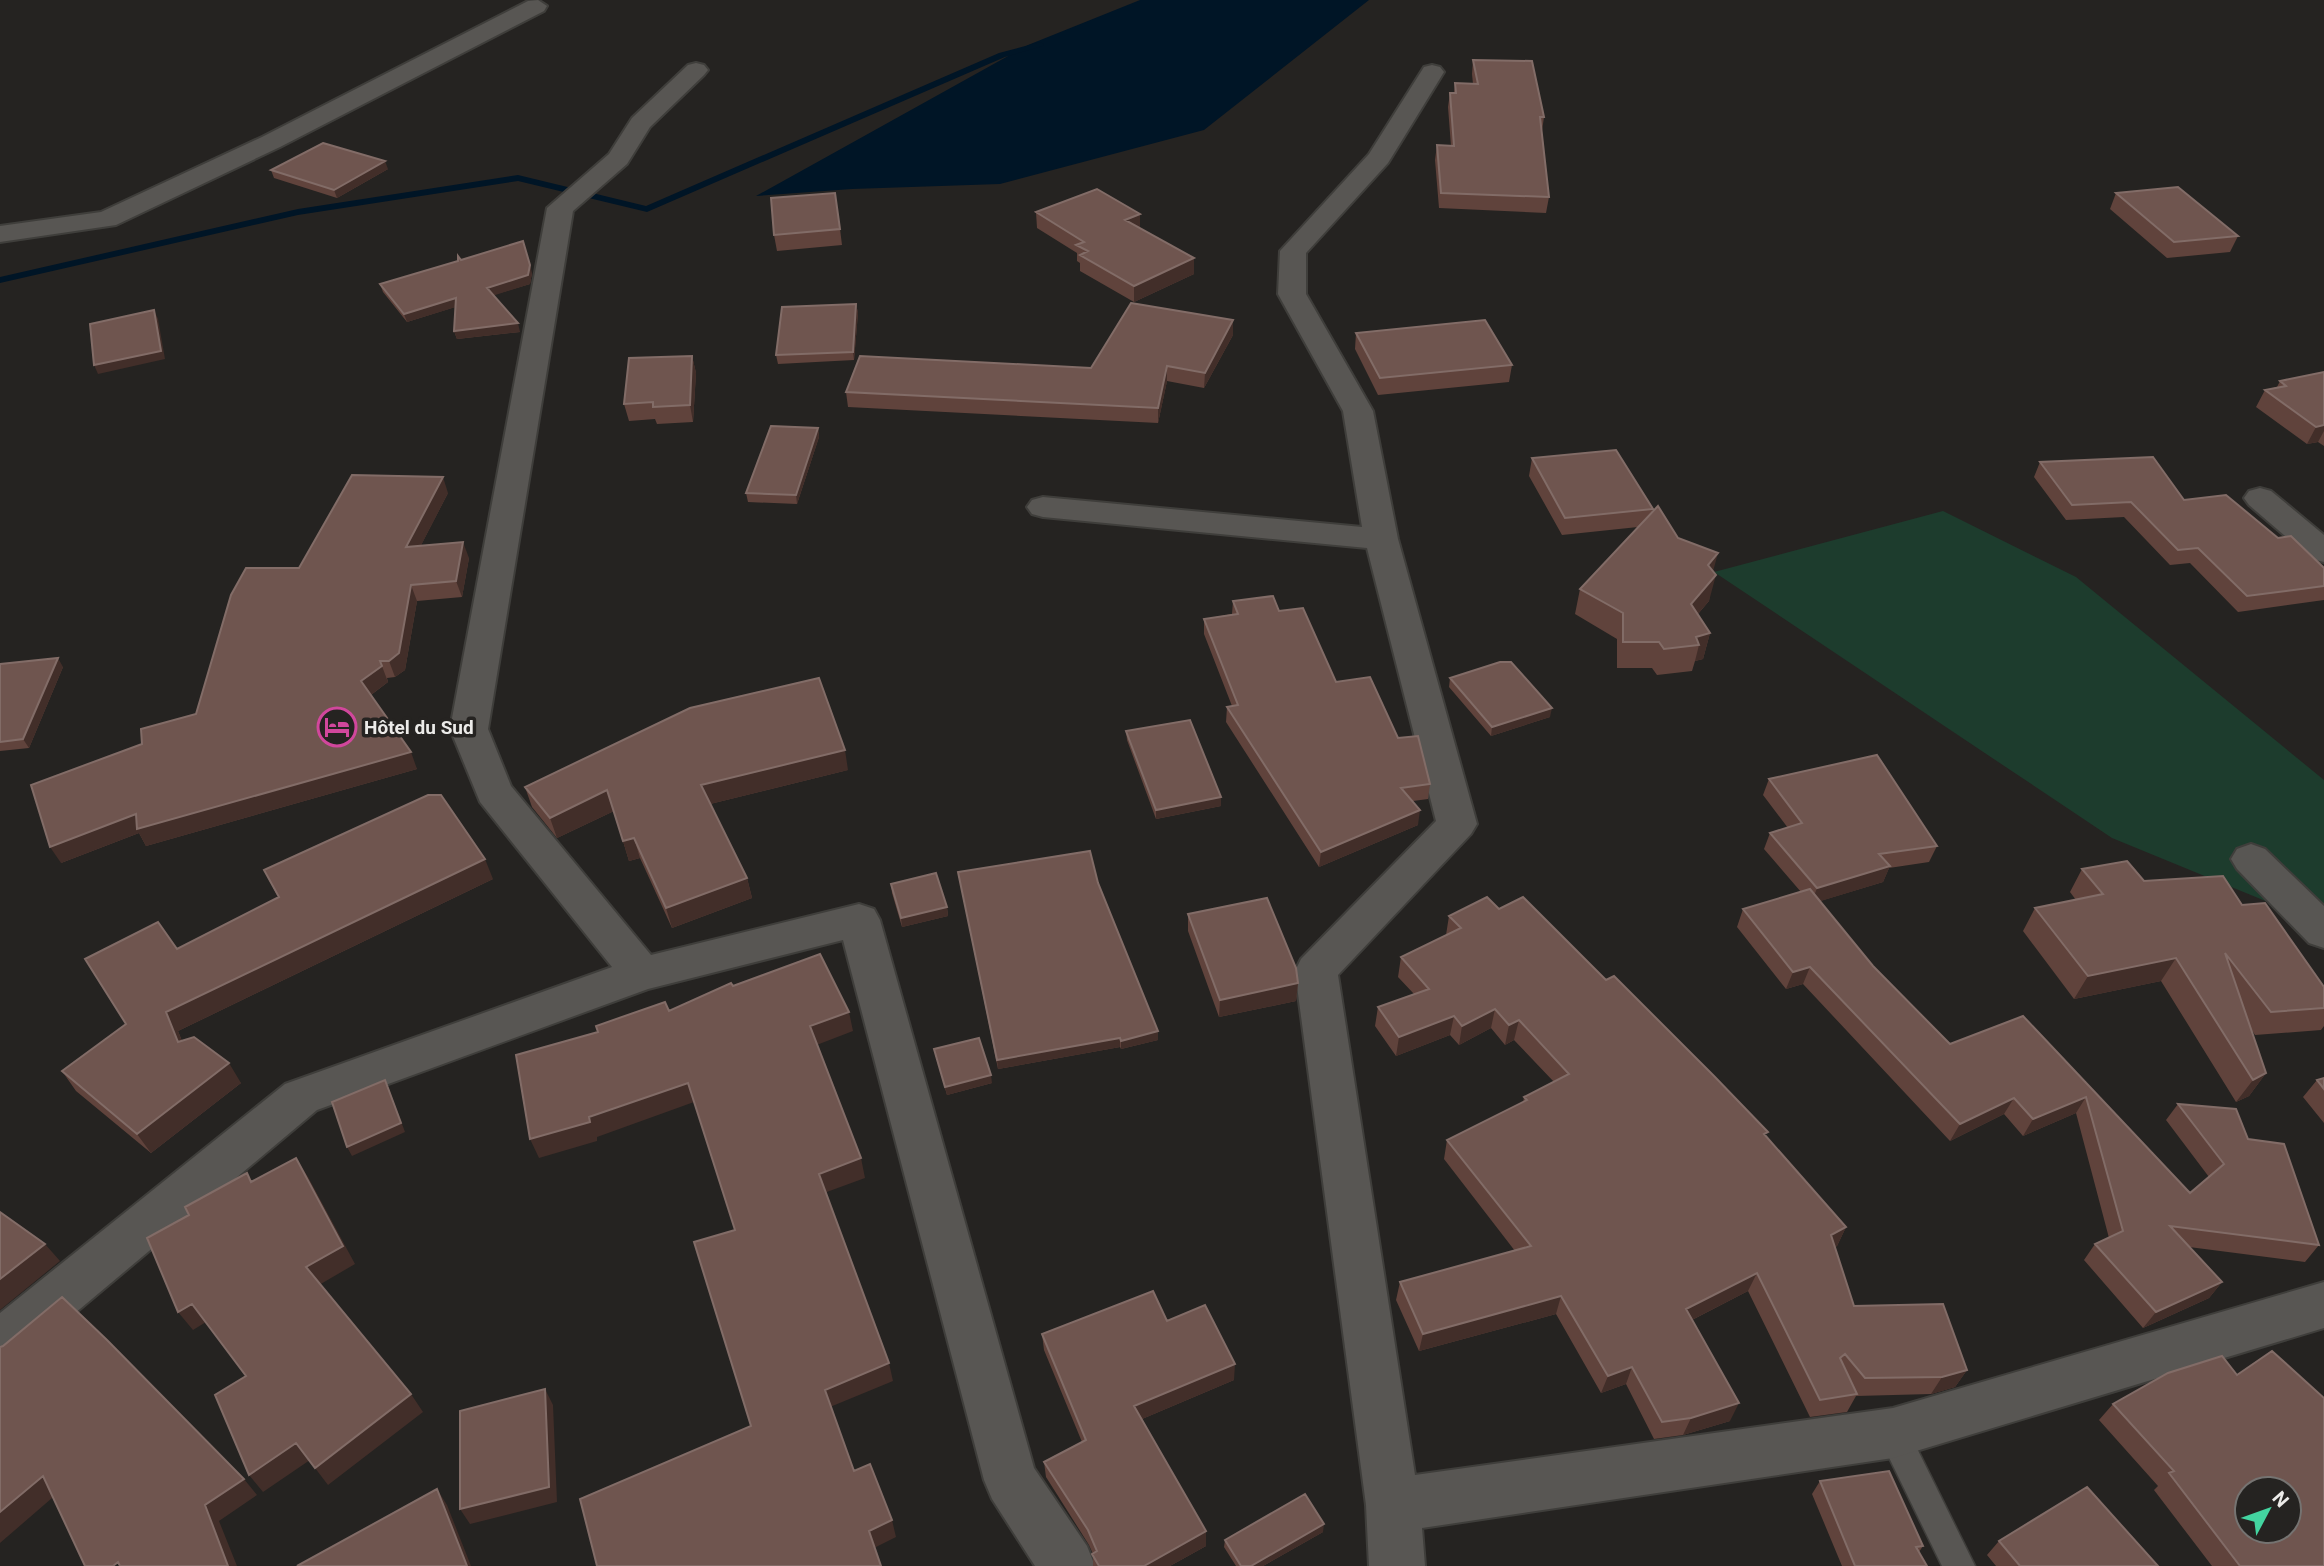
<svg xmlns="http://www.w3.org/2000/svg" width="2324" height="1566" viewBox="0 0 2324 1566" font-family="Roboto,sans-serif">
<rect width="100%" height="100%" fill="#252321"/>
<!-- green -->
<path fill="#1d3c2d" d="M1943 511 2076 577 2324 780V940L2295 913 2112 838 1714 572Z"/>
<!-- water -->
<path fill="#001526" d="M1140 0H1369L1204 130 1000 184 852 189 756 196 1028 45Z"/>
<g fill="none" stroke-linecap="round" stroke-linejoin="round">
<!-- stream -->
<path fill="#001526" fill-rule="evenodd" d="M1040 42 1044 44 1043 46 1005 57 647 212 518 181 298 215 0 283V277L298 209 518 175 646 206 999 53Z"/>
<defs>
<path id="service" d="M1893 1418 1904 1422 1975 1566H1942L1877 1433 1882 1422Z"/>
<path id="minor" d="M538 0 547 6 544 11 280 147 116 225 0 242V226L101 212 262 137 528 1Z
M696 63 704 65 708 70 704 75 650 127 627 164 573 211 488 729 511 786 651 955 859 904 874 909 880 920 1034 1468 1087 1546 1095 1566H1035L992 1499 984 1480 843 940 648 989 317 1110 18 1361 0 1368V1313L285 1084 612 967 480 802 450 729 547 208 609 154 632 118 688 65Z
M1432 65 1440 67 1444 72 1388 163 1306 253V294L1373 411 1398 539 1477 824 1471 834 1338 975 1415 1475 1893 1408 2324 1282V1328L1893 1458 1422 1528 1425 1566H1369L1366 1505 1295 971 1301 959 1436 821 1367 548 1043 517 1032 514 1027 507 1032 500 1043 497 1362 527 1343 411 1278 294 1280 251 1369 154 1424 67Z
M2260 488 2271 491 2324 535V562L2312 559 2249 505 2244 498 2249 491Z
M2251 844 2265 849 2324 906V948L2309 943 2237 869 2231 859 2237 849Z"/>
</defs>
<!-- service casing -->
<use href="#service" stroke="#3f3e3b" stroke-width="3"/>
<!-- minor casing -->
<use href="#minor" stroke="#3f3e3b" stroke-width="4"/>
<!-- service -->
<use href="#service" fill="#585653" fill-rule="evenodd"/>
<!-- minor -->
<use href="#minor" fill="#585653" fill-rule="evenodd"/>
</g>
<!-- wall -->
<path fill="#60433c" d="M1473 60 1544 117 1542 131 1549 197 1546 213 1439 208 1435 160 1437 145 1451 146 1448 107 1450 93H1454L1455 83 1473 84 1472 74Z
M388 169 337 198 274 178 271 170Z
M2116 193 2238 236 2230 252 2167 258 2110 209Z
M1036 212 1140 214V228L1194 258V274L1134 302 1080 271V263L1077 261V253L1037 228Z
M840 229 842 245 777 251 774 235Z
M461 260 532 273 530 284 493 295 520 332 457 339 454 331 455 307 407 322 383 292 380 284Z
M856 304 858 313 854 360 778 364 776 355Z
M1356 333 1512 365 1509 382 1378 395 1355 349Z
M1233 335 1204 388 1167 381 1158 423 848 407 846 392 1091 368Z
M692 356 696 373 693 422 657 424 655 419 629 421 624 404Z
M2324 372V446L2318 442 2307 444 2256 407 2265 390 2277 387 2280 381Z
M818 428 819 437 797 504 748 502 746 493Z
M1532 458 1653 509 1652 513 1713 571 1709 601 1698 614 1710 633 1703 659 1695 661 1692 671 1657 675 1652 668H1617V639L1575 614 1580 589 1638 527 1562 535 1529 476Z
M2040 462 2184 500 2278 538 2324 568V600L2238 612 2190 563 2170 565 2124 517 2066 520 2034 477Z
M448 493 421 545 469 558 462 597 417 601 405 670 395 677 387 678 388 682 371 695 417 769 146 846 139 833 61 863 142 744 196 714 299 568Z
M1233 601 1279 611 1336 682 1398 738 1430 784 1428 799 1413 801 1418 825 1319 867 1226 722 1227 707 1232 706 1204 634V619L1232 614Z
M0 664 63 667 29 748 0 751Z
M1450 678 1550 717 1491 736 1449 687Z
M1126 731 1221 797V806L1156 819 1127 740Z
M848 770 710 804 747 878 752 898 672 928 640 858 629 861 614 811 557 838 532 807 525 787Z
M1769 779 1937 846 1929 862 1889 868 1883 882 1820 901 1873 966 1950 1044 2023 1016 2190 1193 2209 1177 2166 1120 2178 1104 2248 1139 2319 1245 2305 1262 2189 1247 2222 1282 2209 1298 2143 1328 2084 1260 2095 1244 2109 1238 2076 1113 2023 1136 2004 1114 1950 1141 1803 984 1786 989 1737 927 1743 909 1801 892 1764 849 1770 833 1788 828 1763 795Z
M2082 869 2144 881 2242 905 2324 987V1026L2321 1030 2255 1035 2251 1029 2266 1073 2249 1096 2236 1102 2161 981 2074 999 2023 931 2035 908 2076 900 2070 892Z
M264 870 493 879 178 1031 182 1041 241 1083 151 1153 76 1091 62 1071 126 1024 177 949 278 897Z
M958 872 1098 883 1158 1031V1040L1121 1049 1120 1047 998 1069Z
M891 884 947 907 948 916 902 927 892 893Z
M1499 909 1606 980 1766 1136 1846 1227 1837 1246 1835 1247 1854 1306 1967 1370 1955 1387 1931 1394 1856 1396 1847 1412 1810 1417 1748 1291 1692 1320 1730 1421 1683 1435 1654 1439 1626 1384 1601 1393 1556 1314 1419 1351 1396 1300 1400 1282 1515 1251 1444 1159 1447 1140 1523 1103 1524 1097 1554 1082 1514 1040 1505 1045 1491 1028 1459 1045 1450 1035 1396 1056 1375 1026 1378 1007 1414 994 1398 977 1401 957 1446 935 1449 916Z
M1188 914 1298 983 1296 1001 1219 1017 1188 931Z
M934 1049 992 1083 947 1095 936 1057Z
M2324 1078V1123L2303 1097 2317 1080Z
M1167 1321 1234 1380 1142 1419 1206 1546 1170 1566H1093V1554L1089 1545 1046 1477 1044 1462 1082 1442 1044 1350 1042 1334Z
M2113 1404 2324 1566H2212L2154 1490 2158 1486 2099 1420Z
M1820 1481 1923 1546 1919 1552 1927 1566H1842L1812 1494Z
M1323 1532 1263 1566H1236L1224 1547 1225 1540Z
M1999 1541 2158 1566H1996L1987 1555Z"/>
<!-- shaded-wall -->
<path fill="#422e29" d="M385 161 388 169 337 198 334 190Z
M1140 214V230L1125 220Z
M1194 258V274L1134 302V286Z
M530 265 532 273 530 284 489 297 487 288Z
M456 298 459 306 407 322 404 314Z
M856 304 858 313 854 360 853 352Z
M154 310 158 319 165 359 98 374 94 365Z
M1233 320V335L1204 388 1205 373Z
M518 323 520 332 457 339 454 331Z
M692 356 696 373 693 422 690 405Z
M1167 366V381L1158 423V408Z
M2324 425V431L2318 442 2307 444 2316 427Z
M818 428 819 437 797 504 796 495Z
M443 477 448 493 412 563 406 547Z
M463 542 469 558 462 597 456 581Z
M1718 553 1711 579 1708 565Z
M1716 575 1709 601 1684 630 1691 604Z
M411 585 417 601 405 670 395 677 389 661Z
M1710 633 1703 659 1695 661 1699 645 1696 637Z
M58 658 63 667 29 748 23 739Z
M380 661 388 682 368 697 361 681Z
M1552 708 1550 717 1491 736 1492 727Z
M845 750 848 770 706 805 701 785Z
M411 752 417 769 146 846 139 833 61 863 50 847 136 814Z
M607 790 614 811 557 838 550 818Z
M1221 797V806L1156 819V810Z
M1420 810 1418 825 1319 867 1321 852Z
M634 838 640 858 629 861 623 841Z
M485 859 493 879 178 1031 190 1062 178 1042 166 1012Z
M1890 866 1883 882 1811 904 1817 888Z
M747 878 752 898 672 928 666 908Z
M947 907 948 916 902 927 901 918Z
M2176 958 2161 981 2074 999 2088 976Z
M1810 967 1803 984 1786 989 1793 972Z
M1298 983 1296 1001 1219 1017 1220 1000Z
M1495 1009 1491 1028 1459 1045 1462 1026Z
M849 1012 853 1031 814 1046 810 1026Z
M1454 1016 1450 1035 1396 1056 1399 1037Z
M1519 1020 1514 1040 1505 1045 1509 1025Z
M1158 1031V1040L1121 1049V1041Z
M1120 1038V1047L998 1069 997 1060Z
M229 1063 241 1083 151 1153 137 1134Z
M2266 1073 2249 1096 2236 1102 2253 1080Z
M991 1075 992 1083 947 1095 945 1087Z
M385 1080 389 1089 405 1132 352 1156 347 1147Z
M688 1083 694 1102 597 1137V1141L539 1158 530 1139Z
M2086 1097 2076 1113 2023 1136 2033 1119Z
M2014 1098 2004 1114 1950 1141 1960 1124Z
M296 1158 308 1177 355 1264 319 1285 306 1267Z
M861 1158 865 1178 824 1193 819 1174Z
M1846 1227 1837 1246 1822 1253 1831 1235Z
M45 1244 60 1261 0 1310V1279Z
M1757 1273 1748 1291 1678 1327 1686 1309Z
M2222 1282 2209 1298 2143 1328 2156 1312Z
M1561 1296 1556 1314 1419 1351 1423 1334Z
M192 1304 206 1322 193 1330 178 1312Z
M889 1363 893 1381 830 1407 825 1390Z
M1235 1364 1234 1380 1135 1422 1134 1406Z
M1632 1367 1626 1384 1601 1393 1608 1376Z
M1967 1370 1955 1387 1931 1394 1942 1377Z
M545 1389 553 1405 557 1502 470 1524 460 1509Z
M411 1394 423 1412 328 1485 315 1468Z
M1739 1403 1730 1421 1683 1435 1691 1418Z
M296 1443 310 1460 263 1492 249 1475Z
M43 1476 59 1492 0 1543V1512Z
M244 1479 257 1495 219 1521 237 1566H228L205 1505Z
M437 1489 447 1505 471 1566H467Z
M892 1520 896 1537 874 1548 869 1531Z
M1324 1524 1323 1532 1263 1566H1251Z
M1206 1531V1546L1170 1566H1144Z"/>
<!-- building -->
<path fill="#6f554f" stroke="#826c67" stroke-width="2" fill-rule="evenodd" d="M1473 60 1532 61 1544 117H1540L1549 197 1441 193 1437 145 1454 146 1450 93H1456L1455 83 1478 84Z
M323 143 385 161 334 190 271 170Z
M2178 187 2238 236 2174 242 2116 193Z
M1097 189 1140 214 1125 220 1194 258 1134 286 1080 255 1088 251 1076 245 1084 242 1036 212Z
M835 193 840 229 774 235 771 198Z
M523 241 530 265 528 275 487 288 518 323 454 331 456 298 404 314 380 284 458 261V256L461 260Z
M1131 303 1233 320 1205 373 1167 366 1158 408 846 392 860 356 1091 368Z
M856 304 853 352 776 355 782 307Z
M154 310 161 351 94 365 90 324Z
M1485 320 1512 365 1380 378 1356 333Z
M692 356 690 405 653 407V402L624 404 629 358Z
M2324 372V425L2316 427 2265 390 2286 386 2280 381Z
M771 426 818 428 796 495 746 493Z
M1616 450 1653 509 1565 518 1532 458Z
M2153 457 2184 500 2226 495 2278 538 2291 536 2324 568V586L2247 596 2198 548 2178 550 2131 502 2072 505 2040 462Z
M352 475 443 477 406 547 463 542 456 581 411 585 399 653 389 661H380L382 666 361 681 411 752 137 829 136 814 50 847 31 785 142 744 141 729 196 714 231 595 246 568H299Z
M1658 506 1678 538 1718 553 1708 565 1716 575 1691 604 1710 633 1696 637 1699 645 1664 649 1659 642H1623V613L1580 589Z
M1273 596 1279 611 1303 608 1336 682 1370 677 1398 738 1418 736 1430 784 1401 788 1420 810 1321 852 1227 707 1238 705 1204 619 1238 614 1233 601Z
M58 658 23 739 0 742V664Z
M1500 662H1511L1552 708 1492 727 1450 678Z
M819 678 845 750 701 785 747 878 666 908 634 838 623 841 607 790 550 818 525 787 690 708Z
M1190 720 1221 797 1156 810 1126 731Z
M1877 755 1937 846 1879 854 1890 866 1817 888 1770 833 1802 823 1769 779Z
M428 795H441L485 859 166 1012 178 1042 194 1037 229 1063 137 1134 62 1071 126 1024 85 959 158 922 177 949 279 897 264 870Z
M1090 851 1098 883 1158 1031 1121 1041 1120 1038 997 1060 958 872Z
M2127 861 2144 881 2223 876 2242 905 2265 903 2324 987V1008L2271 1012 2225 953 2266 1073 2253 1080 2176 958 2088 976 2035 908 2103 894 2082 869Z
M936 873 947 907 901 918 891 884Z
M1810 889 1873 966 1950 1044 2023 1016 2190 1193 2224 1164 2178 1104 2236 1109 2248 1139 2284 1144 2319 1245 2170 1226 2222 1282 2156 1312 2095 1244 2123 1231 2086 1097 2033 1119 2014 1098 1960 1124 1810 967 1793 972 1743 909Z
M1487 897 1499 909 1523 897 1606 980 1614 976 1714 1076 1768 1132 1764 1134 1846 1227 1831 1235 1854 1306 1943 1304 1967 1370 1942 1377 1865 1378 1845 1354 1840 1358 1857 1394 1820 1400 1757 1273 1686 1309 1739 1403 1691 1418 1662 1422 1632 1367 1608 1376 1561 1296 1423 1334 1400 1282 1531 1246 1447 1140 1527 1100 1524 1097 1569 1074 1519 1020 1509 1025 1495 1009 1462 1026 1454 1016 1399 1037 1378 1007 1429 989 1401 957 1461 928 1449 916Z
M1267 898 1296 968 1298 983 1220 1000 1188 914Z
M820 954 849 1012 810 1026 861 1158 819 1174 889 1363 825 1390 854 1471 870 1464 892 1520 869 1531 881 1566H597L580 1499 751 1426 694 1242 735 1230 688 1083 589 1117 590 1122 530 1139 516 1055 598 1032 596 1026 665 1002 669 1011 731 983 733 986Z
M979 1038 991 1075 945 1087 934 1049Z
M2324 1078V1089L2317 1080Z
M385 1080 401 1123 347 1147 332 1102Z
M296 1158 343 1246 306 1267 411 1394 315 1468 296 1443 249 1475 215 1395 246 1376 192 1304 178 1312 147 1238 189 1215 185 1207 247 1173 251 1182Z
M0 1212 45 1244 0 1279Z
M1153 1291 1167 1321 1205 1305 1235 1364 1134 1406 1206 1531 1144 1566H1099L1092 1554 1097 1551 1088 1530 1044 1462 1086 1440 1042 1334Z
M62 1297 107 1340 244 1479 205 1505 228 1566H120L118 1562 113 1566H85L43 1476 0 1512V1347L3 1346Z
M2272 1351 2324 1398V1566H2240L2169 1473 2174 1471 2113 1404 2168 1373 2222 1356 2237 1375ZM2247 1489H2289V1531H2247Z
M545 1389 549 1487 460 1509V1411Z
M1889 1471 1923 1546 1916 1547 1927 1566H1855L1820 1481Z
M2087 1487 2158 1566H2020L1999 1541Z
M437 1489 467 1566H297Z
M1305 1494 1324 1524 1251 1566H1241L1225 1540Z"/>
<!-- icons -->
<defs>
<symbol id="hotel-ring" viewBox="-11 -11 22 22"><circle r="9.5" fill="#252321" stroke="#d1479c" stroke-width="1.5"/><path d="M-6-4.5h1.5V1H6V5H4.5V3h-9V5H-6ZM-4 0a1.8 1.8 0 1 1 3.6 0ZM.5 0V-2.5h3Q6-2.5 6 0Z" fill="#d1479c"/></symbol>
</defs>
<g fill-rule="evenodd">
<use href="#hotel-ring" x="315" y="705" width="44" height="44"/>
</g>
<g text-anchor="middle" stroke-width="7" stroke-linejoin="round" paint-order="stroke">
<!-- poi labels -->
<g font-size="19" font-weight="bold" fill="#ecebe9" stroke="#252321" text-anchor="start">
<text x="364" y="734">Hôtel du Sud</text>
</g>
</g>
<!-- north arrow -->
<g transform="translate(2268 1510) rotate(49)"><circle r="33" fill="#252321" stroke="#757371" stroke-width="2"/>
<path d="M0-5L12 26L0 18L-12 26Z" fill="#43d4a0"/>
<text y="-10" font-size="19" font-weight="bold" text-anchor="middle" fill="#ecebe9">N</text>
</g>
</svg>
